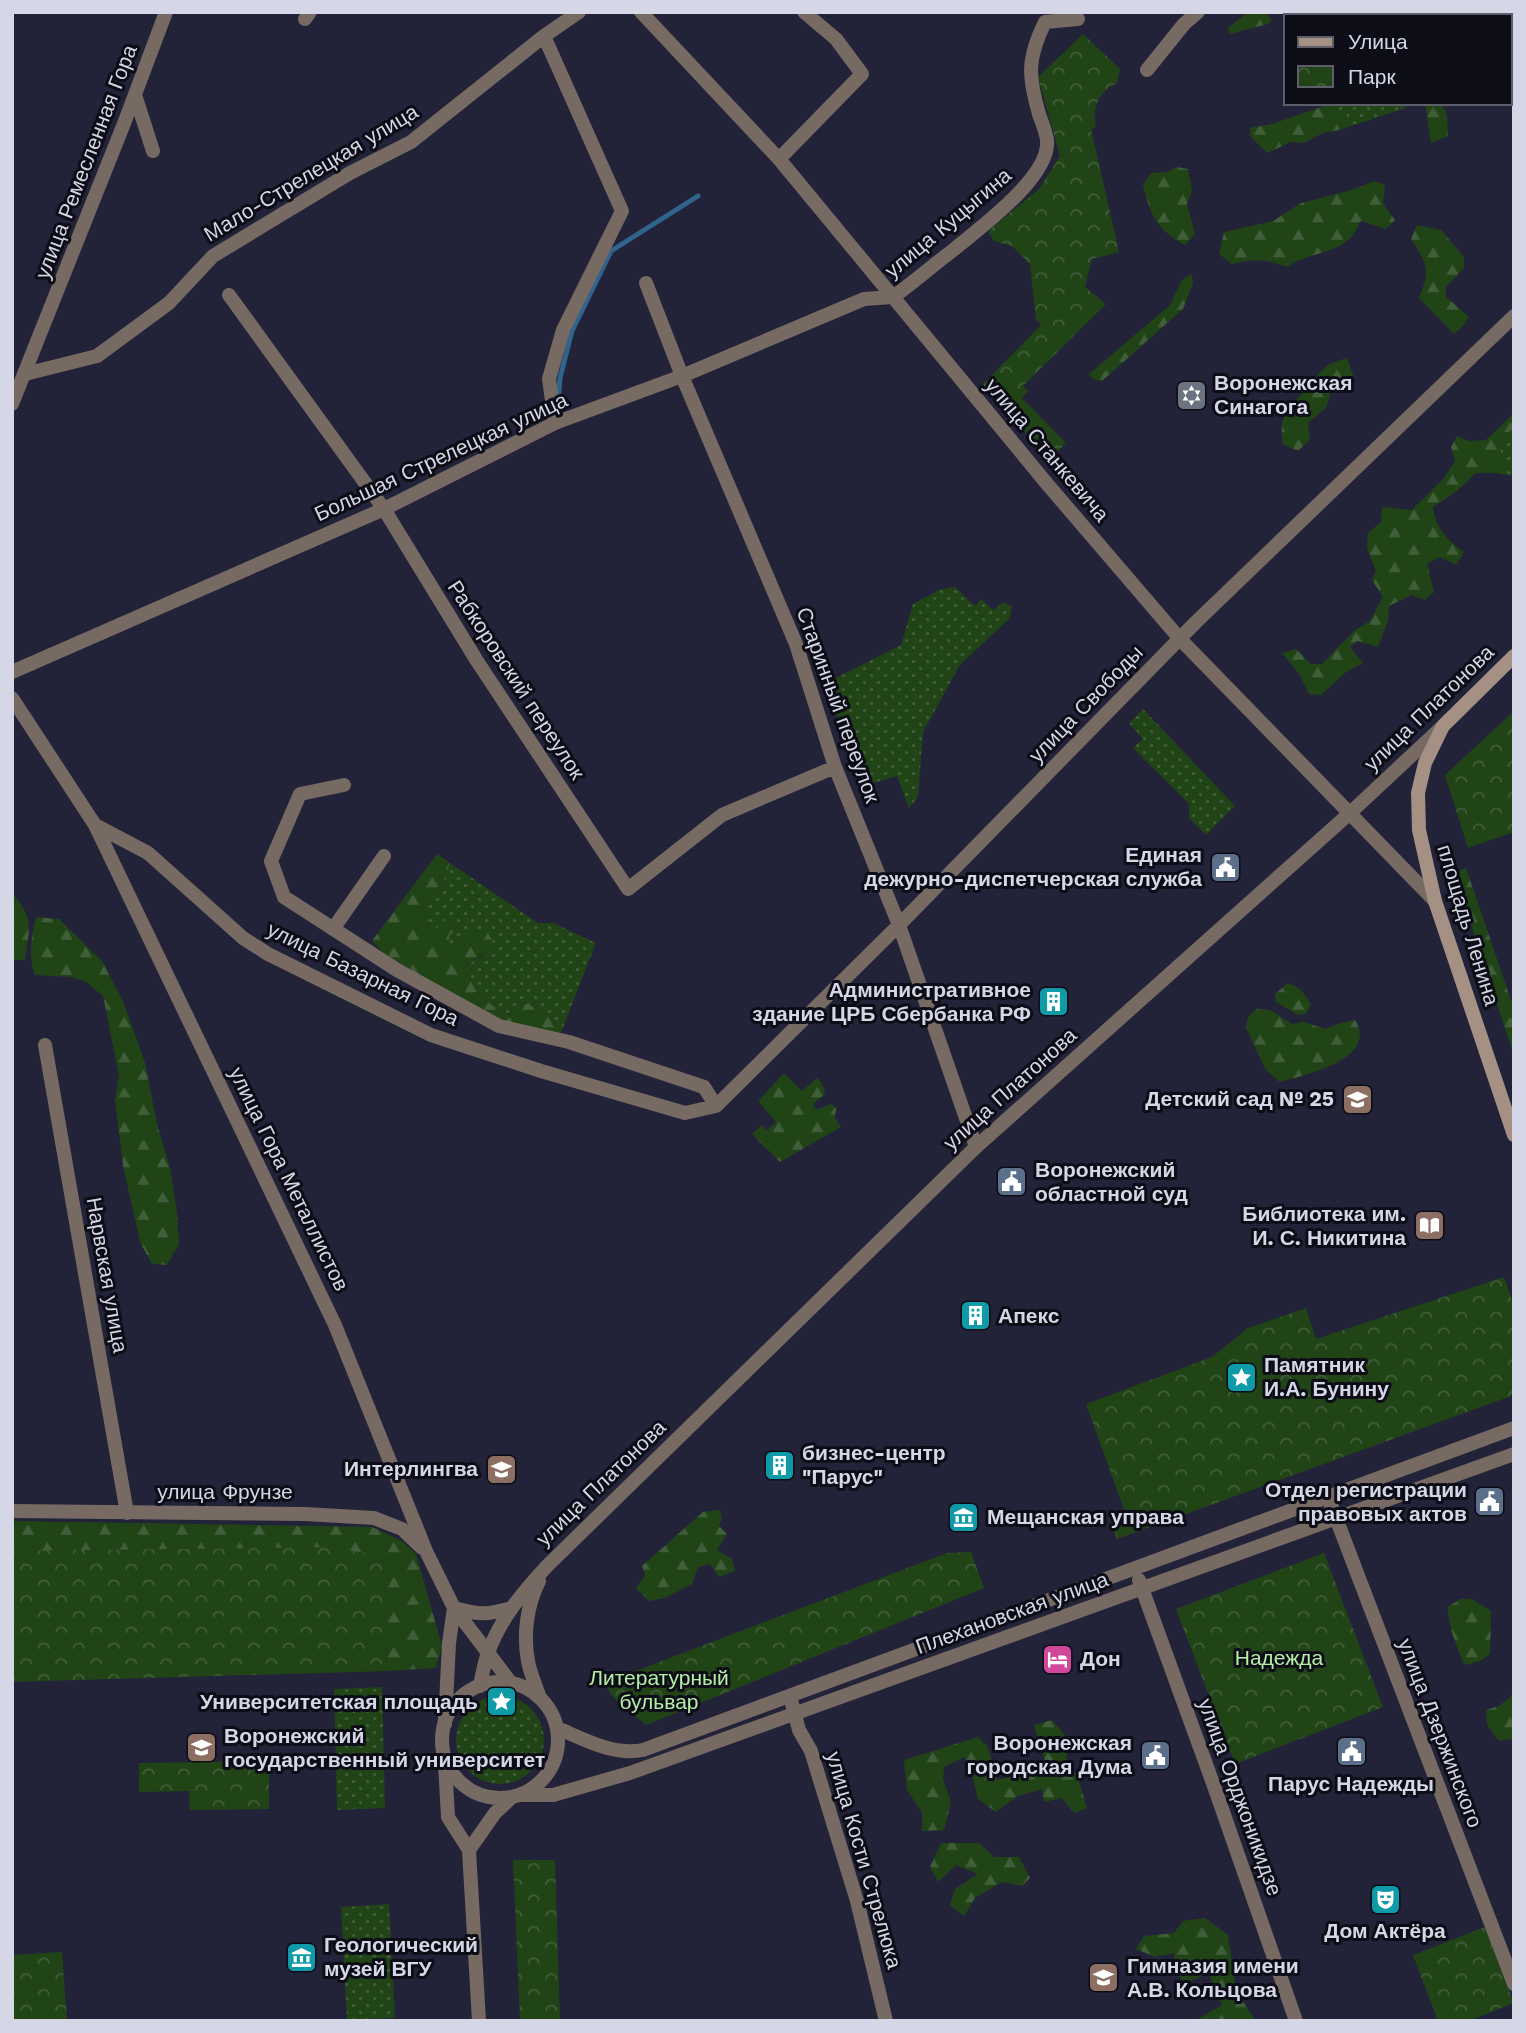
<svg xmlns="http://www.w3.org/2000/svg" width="1526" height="2033" viewBox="0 0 1526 2033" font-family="'Work Sans',sans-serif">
<defs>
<pattern id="grass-dots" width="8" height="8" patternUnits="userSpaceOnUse" patternTransform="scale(1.75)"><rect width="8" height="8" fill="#214417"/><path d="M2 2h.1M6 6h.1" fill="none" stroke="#405e39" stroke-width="1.8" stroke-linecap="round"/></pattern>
<pattern id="forest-firs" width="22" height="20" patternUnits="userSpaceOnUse" patternTransform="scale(1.75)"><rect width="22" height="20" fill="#214417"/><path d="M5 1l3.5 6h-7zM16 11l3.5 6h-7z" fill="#405e39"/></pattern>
<pattern id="park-crowns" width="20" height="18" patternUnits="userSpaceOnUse" patternTransform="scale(1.75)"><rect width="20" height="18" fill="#214417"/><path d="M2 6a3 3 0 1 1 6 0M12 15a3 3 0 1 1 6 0" fill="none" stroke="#405e39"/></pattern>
</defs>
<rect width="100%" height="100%" fill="#222239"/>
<!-- grass -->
<path fill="url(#grass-dots)" d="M1334 103H1404L1406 108 1339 130 1347 116 1335 107 1324 106Z
M1514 428V476L1496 473 1504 465 1498 442Z
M955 587 975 606 981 599 993 610 1003 602 1012 607 1010 618 960 665 923 732 918 797 909 808 897 776 860 787 826 683 901 645 913 604 939 590Z
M1143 709 1235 806 1206 835 1189 818V804L1133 748 1143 739 1129 723Z
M450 863 538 923H553L596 943 562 1030 544 1011 520 1001 512 1016C483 1000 477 997 465 966L485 954 463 943 449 945V936L459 926 451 920 442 922 434 933 428 930 427 916 422 908 442 886Z
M382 1687 385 1808 337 1810 334 1689Z
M456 1740a44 44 0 1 1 88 0a44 44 0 1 1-88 0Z
M389 1904 395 2018 347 2020 341 1907Z"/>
<!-- forest -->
<path fill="url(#forest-firs)" d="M1248 12H1266L1272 21 1268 24 1230 34 1228 28Z
M1425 103H1441L1447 115 1448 136 1431 143Z
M1324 106 1335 107 1347 116 1339 130 1323 133 1304 143 1291 142 1267 153 1250 136V128L1272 124Z
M1177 167 1188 169 1192 191 1187 204 1195 234 1185 245C1156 229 1151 216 1143 185L1151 173 1167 172Z
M1375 181 1385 185 1383 204 1395 220 1386 229 1361 221C1357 227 1354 236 1348 240 1331 255 1306 253 1287 267 1265 259 1255 258 1232 264L1219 254 1224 232 1273 221 1301 203 1352 190Z
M1417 225 1441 230 1464 257V268L1446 287V297L1469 317 1463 326 1454 334 1419 298C1431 270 1427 263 1411 239Z
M1192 274 1193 283 1183 309 1102 381 1093 379 1089 374 1170 305 1182 280Z
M1347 358 1354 378 1331 392 1326 408 1308 423 1310 440 1298 451 1283 444C1278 413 1289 408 1308 387 1325 368 1322 365 1347 358Z
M1514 413V428L1498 442 1504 465 1496 473H1476L1457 491 1433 507C1435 527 1448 541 1464 552L1456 565 1440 557 1427 564 1434 592 1425 600 1411 595 1389 606 1388 621 1378 647 1357 641 1350 647 1363 663 1346 672 1321 695 1309 694 1300 675 1282 653 1296 649 1311 664H1322L1354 631 1370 621 1383 597 1372 580 1376 571 1367 548 1368 533 1381 522 1382 507 1412 510 1444 478 1455 461 1451 447 1457 436 1469 441 1486 440Z
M437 854 450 863 442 886 422 908 427 916 428 930 434 933 442 921 451 920 460 926 449 936 450 945 463 943 473 931H487L495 946 465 966C477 997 483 1000 511 1016L520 1001 544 1011 562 1030 559 1035 503 1022 390 959 372 941Z
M1466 868 1514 1009V1056L1454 873Z
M12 893C35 920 29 927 25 960H12Z
M36 917 59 919 102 961 123 1001 145 1063 157 1124 170 1168 177 1213 179 1244 167 1265 152 1264 140 1242 123 1165 115 1101 119 1075 103 996 85 981 70 977 35 975C28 956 31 936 36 917Z
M1288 983C1300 987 1305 994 1311 1005L1306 1014 1298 1015 1276 1002 1275 994Z
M1256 1009 1270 1010 1292 1024 1304 1022 1325 1029 1341 1023 1355 1020C1379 1059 1306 1075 1280 1082L1266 1070 1246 1028 1248 1017Z
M784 1073 802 1091 817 1078 822 1083 825 1094 813 1104 816 1110 831 1104 836 1108 835 1118 841 1127 780 1162 752 1134 762 1125 767 1130 776 1122 758 1101Z
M720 1510 722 1518 719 1526 727 1534 717 1550 732 1559 735 1571 719 1577 710 1564 698 1567 692 1584 665 1598 649 1601 636 1588 645 1575 642 1566 703 1512Z
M12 1521 372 1527 402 1541 416 1554 442 1646 436 1668 387 1671 383 1556 12 1576Z
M1461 1599H1472L1491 1611 1490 1654 1480 1661 1467 1665 1463 1663 1451 1630 1447 1607Z
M1514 1694V1744L1511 1739 1499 1741 1487 1725 1486 1710 1499 1706Z
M1052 1720 1061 1730 1070 1743 1066 1758 1078 1778 1087 1808 1074 1813 1062 1798 1044 1802 1042 1789 1018 1796 996 1812 978 1799 972 1775 964 1757 944 1767 943 1779 951 1802 944 1830 922 1831V1812L907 1790 904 1760 978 1737 988 1747 997 1780 1047 1767 1034 1725Z
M941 1843H979L994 1857H1019L1030 1878 1022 1886 1002 1882 975 1898 964 1916 950 1905 955 1889 978 1874 956 1865 938 1882 930 1867Z
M1205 1918 1228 1935 1236 1991 1256 2021H1200L1198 2019 1222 2005 1214 1988 1209 1973 1186 1983 1174 1972V1953L1155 1957 1136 1949 1144 1936 1174 1933 1183 1921Z"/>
<!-- park -->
<path fill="url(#park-crowns)" d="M1083 34 1120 69 1117 83C1099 91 1091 108 1096 127L1091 129 1119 252 1092 259 1085 287 1106 304 1023 386 1028 391 1022 398 1066 443 1050 459 981 386 1041 325 1036 319 1030 264 1012 246 994 241 988 231 1039 189 1060 156 1038 77Z
M1514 711V832L1468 848 1445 775Z
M1504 1277 1514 1306V1395L1117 1539 1109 1518 1125 1512 1086 1404 1212 1357 1248 1328 1306 1308 1316 1339Z
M330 1547 383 1556 387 1671 12 1682V1551Z
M971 1552 984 1588 646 1725 613 1697 604 1683 947 1553Z
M1324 1553 1383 1707 1235 1764 1176 1609Z
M269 1761V1809L190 1810 189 1791 139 1792V1763Z
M513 1860H555L560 2021H520Z
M1485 1927 1514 2003 1469 2021H1438L1413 1955Z
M62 1952 67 2021H12V1955Z"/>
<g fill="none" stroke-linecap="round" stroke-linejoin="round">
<!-- stream -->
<path stroke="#31648c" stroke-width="5" d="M558 404 560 378 572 331 611 251 698 196"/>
<!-- minor -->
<path stroke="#766a62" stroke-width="14" d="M641 12 779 159 893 297C913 283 932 266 952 251 978 229 1051 177 1047 140 1046 132 1042 123 1039 114 1028 76 1027 59 1045 22L1078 19
M305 19 310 12
M544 36 622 211 563 330 549 379 555 423
M1147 70 1184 24 1198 12
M135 95 153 151
M779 159 862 74 836 39 804 12
M646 283 682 376 796 644 835 767 899 925 976 1147
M229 295 384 509 477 661 628 889 722 815 835 767
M25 374 97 356 169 303 213 256 350 173 411 142 544 36 579 12
M12 404 125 121 166 12
M12 698 95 825 335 1325 426 1551 454 1608 511 1683
M344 785 300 794 271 861 284 897 397 970 499 1026 569 1042 704 1087 716 1106
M95 825 148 853 243 938 268 954 431 1035 541 1071 685 1113 716 1106 899 925 1195 623 1514 316
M333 929 384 856
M45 1045 127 1513
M1328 1497 1514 1984
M12 1511 305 1514 374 1518 402 1529 422 1548
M790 1696 799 1730 811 1751 857 1901 886 2021
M445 1724 449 1643 454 1608"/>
<!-- tertiary -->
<path stroke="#766a62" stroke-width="14" d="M12 672 384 509 555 423 682 376 864 299 893 297 1048 485 1180 639 1435 901
M1139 1580 1214 1786 1296 2021
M539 1581C527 1605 523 1634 528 1661 530 1673 536 1686 540 1698
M454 1608C479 1615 487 1615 512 1608
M442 1740a58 58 0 1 1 116 0a58 58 0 1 1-116 0Z
M480 1686C482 1675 484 1664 488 1653 500 1619 523 1592 547 1566L976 1147 1350 813 1442 727
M557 1728C584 1739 613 1756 643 1750L1514 1428
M445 1763 448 1817 469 1850 479 2021
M520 1795H553L630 1773 1514 1454
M469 1850 495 1813 511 1798"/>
<!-- secondary -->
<path stroke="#a49184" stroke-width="14" d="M1510 21 1514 31
M1514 656 1443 726 1425 763 1418 793 1419 830 1435 901 1514 1135"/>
</g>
<!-- icons -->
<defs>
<symbol id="synagogue-square" viewBox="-11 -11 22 22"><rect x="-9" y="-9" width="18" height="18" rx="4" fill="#6b7280" stroke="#0d0d17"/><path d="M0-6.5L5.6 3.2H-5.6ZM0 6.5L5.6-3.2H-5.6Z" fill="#fff"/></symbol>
<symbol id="civic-square" viewBox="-11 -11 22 22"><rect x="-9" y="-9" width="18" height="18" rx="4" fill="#5c6f8a" stroke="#0d0d17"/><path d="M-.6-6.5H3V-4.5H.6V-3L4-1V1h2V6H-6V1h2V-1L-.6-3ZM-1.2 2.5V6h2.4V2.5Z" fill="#fff"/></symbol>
<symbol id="building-square" viewBox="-11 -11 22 22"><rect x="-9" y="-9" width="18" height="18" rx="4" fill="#0f9aa8" stroke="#0d0d17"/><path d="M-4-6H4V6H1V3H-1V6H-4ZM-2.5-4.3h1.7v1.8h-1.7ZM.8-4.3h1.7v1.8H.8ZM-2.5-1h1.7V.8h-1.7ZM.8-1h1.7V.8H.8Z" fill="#fff"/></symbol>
<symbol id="school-square" viewBox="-11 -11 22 22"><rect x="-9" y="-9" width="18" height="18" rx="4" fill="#8d6e63" stroke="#0d0d17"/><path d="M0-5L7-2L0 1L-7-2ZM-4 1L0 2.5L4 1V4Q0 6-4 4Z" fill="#fff"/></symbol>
<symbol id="library-square" viewBox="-11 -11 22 22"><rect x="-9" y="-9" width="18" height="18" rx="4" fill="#8d6e63" stroke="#0d0d17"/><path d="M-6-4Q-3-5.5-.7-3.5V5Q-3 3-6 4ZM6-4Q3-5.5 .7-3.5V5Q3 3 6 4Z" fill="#fff"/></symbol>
<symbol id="sight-square" viewBox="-11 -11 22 22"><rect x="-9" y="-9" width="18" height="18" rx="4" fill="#0f9aa8" stroke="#0d0d17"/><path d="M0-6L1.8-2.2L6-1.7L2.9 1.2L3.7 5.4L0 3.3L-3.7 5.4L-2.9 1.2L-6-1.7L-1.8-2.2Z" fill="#fff"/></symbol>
<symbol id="museum-square" viewBox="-11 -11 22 22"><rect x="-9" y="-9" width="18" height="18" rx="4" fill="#0f9aa8" stroke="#0d0d17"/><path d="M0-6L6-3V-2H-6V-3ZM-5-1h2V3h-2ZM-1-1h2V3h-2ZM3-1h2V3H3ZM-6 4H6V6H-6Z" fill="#fff"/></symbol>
<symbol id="hotel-square" viewBox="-11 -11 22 22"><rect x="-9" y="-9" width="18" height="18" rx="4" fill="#d1479c" stroke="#0d0d17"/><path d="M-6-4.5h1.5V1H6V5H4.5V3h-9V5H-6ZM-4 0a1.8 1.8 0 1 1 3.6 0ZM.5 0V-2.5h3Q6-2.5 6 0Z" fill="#fff"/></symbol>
<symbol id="university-square" viewBox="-11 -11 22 22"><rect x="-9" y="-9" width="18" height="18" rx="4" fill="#8d6e63" stroke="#0d0d17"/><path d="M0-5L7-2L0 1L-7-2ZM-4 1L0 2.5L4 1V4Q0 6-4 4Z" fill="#fff"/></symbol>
<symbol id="theatre-square" viewBox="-11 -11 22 22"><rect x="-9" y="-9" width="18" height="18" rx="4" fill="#0f9aa8" stroke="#0d0d17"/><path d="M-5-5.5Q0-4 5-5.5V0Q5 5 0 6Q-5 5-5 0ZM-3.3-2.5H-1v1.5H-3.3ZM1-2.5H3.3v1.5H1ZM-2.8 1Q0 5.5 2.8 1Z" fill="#fff"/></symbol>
</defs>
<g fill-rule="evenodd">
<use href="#synagogue-square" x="1174" y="378" width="35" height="35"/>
<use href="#civic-square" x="1208" y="850" width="35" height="35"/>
<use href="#building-square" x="1036" y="984" width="35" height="35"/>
<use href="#school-square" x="1340" y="1082" width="35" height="35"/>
<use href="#civic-square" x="994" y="1164" width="35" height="35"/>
<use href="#library-square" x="1412" y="1208" width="35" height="35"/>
<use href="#building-square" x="958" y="1298" width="35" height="35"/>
<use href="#sight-square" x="1224" y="1360" width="35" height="35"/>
<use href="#building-square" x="762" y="1448" width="35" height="35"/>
<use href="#school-square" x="484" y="1452" width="35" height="35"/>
<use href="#civic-square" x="1472" y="1484" width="35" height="35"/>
<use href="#museum-square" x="946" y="1500" width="35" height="35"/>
<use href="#hotel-square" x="1040" y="1642" width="35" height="35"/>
<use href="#sight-square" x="484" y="1684" width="35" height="35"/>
<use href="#university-square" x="184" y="1730" width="35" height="35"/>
<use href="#civic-square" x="1334" y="1734" width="35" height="35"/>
<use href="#civic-square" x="1138" y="1738" width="35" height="35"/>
<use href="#theatre-square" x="1368" y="1882" width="35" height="35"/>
<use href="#museum-square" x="284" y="1940" width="35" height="35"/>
<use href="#school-square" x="1086" y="1960" width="35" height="35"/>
</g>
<g text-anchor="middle" stroke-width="6" stroke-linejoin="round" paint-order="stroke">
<!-- street labels -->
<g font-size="21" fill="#d6d7e6" stroke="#0d0d17">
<text transform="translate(86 162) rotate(-69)" y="7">улица Ремесленная Гора</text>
<text transform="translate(311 173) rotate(-31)" y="7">Мало-Стрелецкая улица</text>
<text transform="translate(948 223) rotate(-40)" y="7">улица Куцыгина</text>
<text transform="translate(1047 450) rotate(50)" y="7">улица Станкевича</text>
<text transform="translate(441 457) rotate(-25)" y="7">Большая Стрелецкая улица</text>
<text transform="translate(516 680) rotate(57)" y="7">Рабкоровский переулок</text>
<text transform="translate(1086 704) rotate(-46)" y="7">улица Свободы</text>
<text transform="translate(838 705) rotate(70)" y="7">Старинный переулок</text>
<text transform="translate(1429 708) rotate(-44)" y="7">улица Платонова</text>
<text transform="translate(1468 925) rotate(73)" y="7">площадь Ленина</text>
<text transform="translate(363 974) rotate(26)" y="7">улица Базарная Гора</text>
<text transform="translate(1010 1089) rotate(-42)" y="7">улица Платонова</text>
<text transform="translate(289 1179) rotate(64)" y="7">улица Гора Металлистов</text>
<text transform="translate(107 1275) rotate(80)" y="7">Нарвская улица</text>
<text transform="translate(601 1483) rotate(-44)" y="7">улица Платонова</text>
<text x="225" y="1499">улица Фрунзе</text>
<text transform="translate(1012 1613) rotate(-20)" y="7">Плехановская улица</text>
<text transform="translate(1440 1733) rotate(69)" y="7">улица Дзержинского</text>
<text transform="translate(1240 1797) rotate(70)" y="7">улица Орджоникидзе</text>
<text transform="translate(864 1860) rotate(74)" y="7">улица Кости Стрелюка</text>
</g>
<!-- poi labels -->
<g font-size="21" font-weight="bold" fill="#d6d7e6" stroke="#0d0d17" text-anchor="start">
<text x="1214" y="390">Воронежская<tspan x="1214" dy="24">Синагога</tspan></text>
<text x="1202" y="862" text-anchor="end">Единая<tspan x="1202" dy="24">дежурно-диспетчерская служба</tspan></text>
<text x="1031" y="997" text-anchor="end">Административное<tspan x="1031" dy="24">здание ЦРБ Сбербанка РФ</tspan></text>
<text x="1334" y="1106" text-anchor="end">Детский сад № 25</text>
<text x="1035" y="1177">Воронежский<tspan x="1035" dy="24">областной суд</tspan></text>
<text x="1406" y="1221" text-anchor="end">Библиотека им.<tspan x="1406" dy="24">И. С. Никитина</tspan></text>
<text x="998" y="1323">Апекс</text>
<text x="1264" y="1372">Памятник<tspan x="1264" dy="24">И.А. Бунину</tspan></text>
<text x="802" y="1460">бизнес-центр<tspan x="802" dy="24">"Парус"</tspan></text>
<text x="478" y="1476" text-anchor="end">Интерлингва</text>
<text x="1467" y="1497" text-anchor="end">Отдел регистрации<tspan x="1467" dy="24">правовых актов</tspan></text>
<text x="987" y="1524">Мещанская управа</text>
<text x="1080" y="1666">Дон</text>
<text x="478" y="1709" text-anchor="end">Университетская площадь</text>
<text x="224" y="1743">Воронежский<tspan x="224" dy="24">государственный университет</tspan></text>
<text x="1132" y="1750" text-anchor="end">Воронежская<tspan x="1132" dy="24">городская Дума</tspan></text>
<text x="1351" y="1791" text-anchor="middle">Парус Надежды</text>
<text x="1385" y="1938" text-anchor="middle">Дом Актёра</text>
<text x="324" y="1952">Геологический<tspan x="324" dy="24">музей ВГУ</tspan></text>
<text x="1127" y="1973">Гимназия имени<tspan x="1127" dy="24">А.В. Кольцова</tspan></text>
</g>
<!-- park labels -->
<g font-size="21" fill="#b4efa5" stroke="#0d0d17">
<text x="1279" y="1665">Надежда</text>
<text x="659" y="1685">Литературный<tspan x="659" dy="24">бульвар</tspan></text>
</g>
</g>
<!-- border -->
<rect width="1526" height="2033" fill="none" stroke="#d6d7e6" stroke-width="28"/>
<!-- legend -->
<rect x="1284" y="14" width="228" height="91" fill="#0d0d17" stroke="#5d5e6a" stroke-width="2"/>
<rect x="1298" y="37" width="35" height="10" fill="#a49184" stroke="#5d5e6a" stroke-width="2"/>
<text x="1348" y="49" font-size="21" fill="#d6d7e6">Улица</text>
<rect x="1298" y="66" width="35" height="21" fill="url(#park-crowns)" stroke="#5d5e6a" stroke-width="2"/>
<text x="1348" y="84" font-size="21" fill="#d6d7e6">Парк</text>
</svg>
